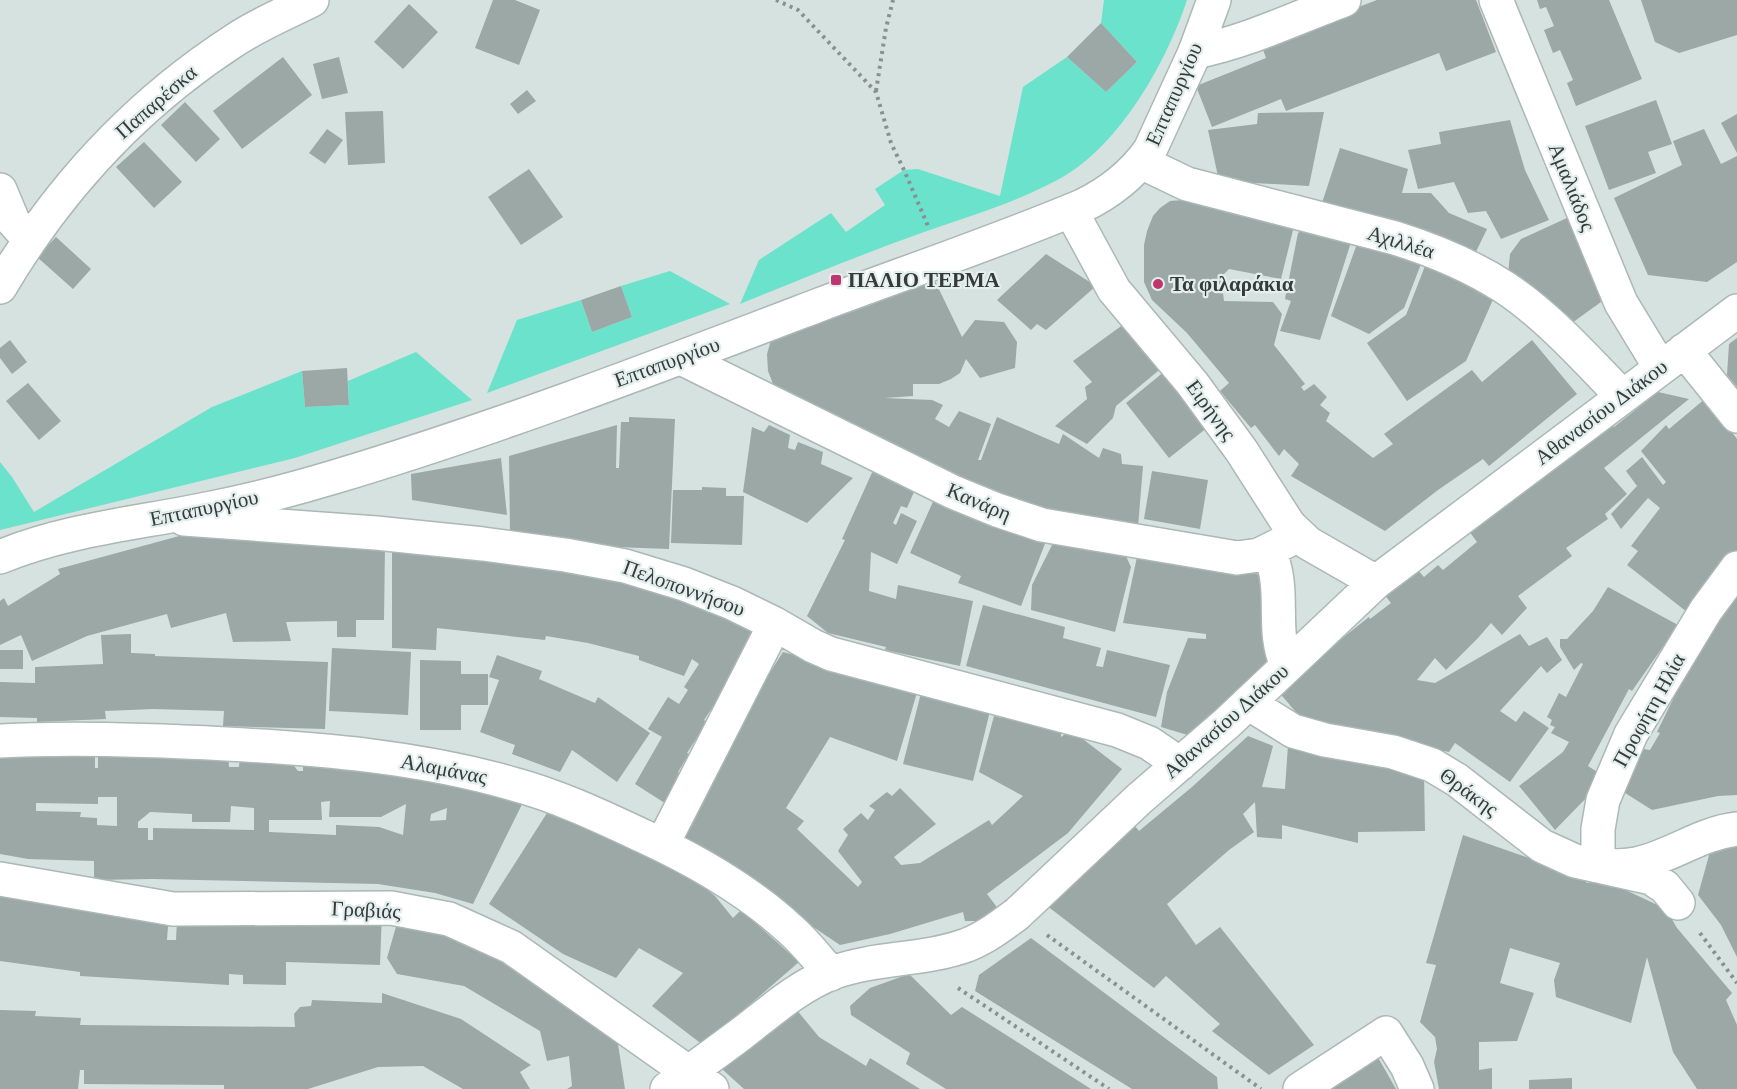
<svg xmlns="http://www.w3.org/2000/svg" width="1737" height="1089" viewBox="0 0 1737 1089" font-family="'Times New Roman',serif">
<rect width="100%" height="100%" fill="#d5e2df"/>
<!-- green -->
<path fill="#6ae2cc" d="M1104 0H1187C1166 63 1120 145 1061 178 1014 204 963 218 913 236 855 257 797 281 740 304L759 260 831 213 846 232 885 205 875 189 904 170 918 169 1000 196 1023 87 1067 57 1106 92 1137 62 1101 23Z
M670 271 730 304 487 393 517 320 581 300 592 332 632 317 621 286Z
M416 352 472 400 295 458 0 530V462L12 477 34 512 212 407 302 371 305 407 349 405 348 381Z"/>
<!-- building -->
<path fill="#9ba8a5" fill-rule="evenodd" d="M493 0H515L540 10 519 65 475 48Z
M1377 0H1476L1496 52 1446 71 1439 53 1286 111 1281 99 1212 127 1196 86 1266 58 1261 44Z
M1537 0H1609L1642 79 1576 106 1567 83 1573 80 1560 50 1553 53 1544 30 1554 26 1546 7 1540 9Z
M1641 0H1737V35L1679 53 1655 42Z
M409 4 438 32 403 69 374 42Z
M1101 23 1137 62 1106 92 1067 57Z
M283 57 312 95 242 149 213 111Z
M339 57 348 93 322 99 313 64Z
M527 90 536 101 518 114 510 104Z
M1656 100 1672 144 1648 152 1656 173 1609 190 1585 126Z
M185 102 220 139 196 162 161 125Z
M383 111 385 163 348 165 345 112Z
M1324 112 1309 186 1219 181 1208 130 1257 124 1258 113Z
M1737 114V153L1721 123Z
M1510 120 1525 170 1549 220 1501 239 1486 211 1468 213 1454 182 1418 189 1408 150 1441 144 1439 132Z
M327 129 343 140 325 164 309 153Z
M1704 129 1721 164 1737 156V262L1707 282 1648 275 1614 198 1682 165 1673 141Z
M144 142 182 182 154 208 116 167Z
M1340 148 1408 169 1402 193H1431L1449 213 1487 229 1471 262 1321 206Z
M529 169 563 217 521 245 488 197Z
M1183 200 1294 226 1281 279 1229 269 1221 277 1224 301 1273 302 1282 314 1274 345 1305 384 1301 387 1304 391 1314 384 1327 397 1320 405 1330 413 1326 421 1373 458 1393 444 1384 434 1472 370 1482 382 1532 340 1577 394 1489 466 1483 459 1438 490 1385 531 1291 476 1299 464 1284 449 1279 456 1255 425 1251 428 1220 391 1229 383 1187 333 1152 300 1144 282V245L1147 231 1153 216 1160 208 1170 201Z
M1569 217 1588 227 1601 302 1565 328 1508 275 1510 254 1521 239Z
M1308 226 1352 239 1320 340 1280 331 1291 301 1285 299 1298 233Z
M56 237 91 269 73 289 37 257Z
M1358 241 1421 264 1404 308 1369 334 1331 316Z
M1046 254 1096 286 1046 330 1037 324 1031 330 997 300Z
M1425 266 1495 295 1466 361 1407 401 1367 343 1406 315Z
M935 281 962 337 975 320 1004 322 1017 342 1015 368 980 378 966 359 960 373 951 379 939 384H913V396L885 398 932 400 943 405 935 419 949 427 959 411 991 424 978 460H981L997 417 1059 444 1063 434 1099 458 1103 448 1121 454 1122 464 1143 466 1138 527 1038 508 968 486 775 389 768 371 767 354 771 340 787 332 854 311Z
M621 286 632 317 592 332 581 300Z
M1124 324 1164 366 1116 406 1113 418 1087 444 1055 426 1087 399 1085 387 1092 382 1073 361Z
M1737 338V387L1727 375 1729 344Z
M10 340 27 362 12 374 0 358V348Z
M347 368 349 405 305 407 302 371Z
M1165 371 1208 427 1169 458 1126 403Z
M28 383 61 421 39 440 6 401Z
M1658 392 1689 399 1604 468 1627 494 1605 514 1608 519 1566 548 1572 556 1518 596 1527 608 1502 635 1491 623 1478 638 1446 670 1435 658 1417 680 1435 683 1520 634 1529 646 1547 637 1562 660 1547 673 1541 666 1500 711 1516 722 1524 711 1549 728 1510 782 1455 743 1449 752 1365 736 1313 732 1277 690 1369 617 1370 619 1391 603 1383 593 1417 569 1424 577 1438 565 1443 570 1477 542 1469 531 1609 421 1614 427Z
M1706 398 1737 439V550L1687 612 1627 565 1638 551 1631 546 1660 508 1648 498 1621 529 1611 514 1637 486 1626 471 1642 457 1663 485 1666 482 1641 451 1666 425 1669 429Z
M629 417 675 419 669 549 615 547 510 531 509 456 617 425 616 468H619L621 422H629Z
M769 425 790 435 788 448 795 450 798 442 823 452 821 464 853 478 807 523 743 492 752 427 764 432Z
M501 458 507 515 412 500 411 474Z
M875 466 917 485 907 508 901 506 893 523 896 525 901 513 917 521 897 564 871 552 869 591 896 599 898 585 973 601 960 666 885 650 886 647 828 633 807 616 845 540 842 539Z
M1152 471 1208 480 1200 529 1144 519Z
M702 487 726 488V496H744L742 545 671 543 673 490H702Z
M936 495 1046 541 1021 606 958 583 961 576 910 553Z
M205 529 208 539 264 535 385 546 384 620H356V637H337V621L286 622 291 641 233 642 226 613 171 628 167 614 87 636 32 661 21 635 0 645V601L4 598 8 606 60 574 58 569Z
M1056 537 1124 552 1131 567 1115 632 1031 610 1032 585Z
M392 541 656 587 768 624 704 720 707 722 687 753 689 754 678 772 689 780 671 807 635 784 662 737 648 729 668 697 679 704 688 690 684 687 699 664 692 659 684 676 639 660V656L588 643 546 636 545 640 437 628 436 650 392 648Z
M1138 552 1266 576V674L1194 737 1161 727 1167 692 1188 638 1206 639V634L1123 623Z
M1737 585V795L1718 796 1652 810 1622 791 1644 749 1650 750 1660 733 1657 732 1681 683 1675 679Z
M1608 587 1678 625 1632 691 1629 689 1588 766 1599 773 1591 793 1555 830 1519 786 1563 752 1569 742 1551 733 1555 727 1550 725 1552 720 1547 717 1559 693 1566 697 1583 664 1581 663 1574 670 1560 647V639H1567L1593 611Z
M983 605 1065 627 1063 638 1101 648 1096 666 1103 667 1107 650 1170 665 1156 717 966 666Z
M131 634V653L155 654V656L328 662 325 729 223 726 224 711 153 709 105 711 106 719 37 722V718L0 717V682L35 683V667L103 664 101 635Z
M332 648 411 652 408 715 329 711Z
M0 650H23V669H0Z
M783 652 918 689 897 761 830 737 786 808 804 821 797 829 858 887 862 882 838 851 848 835 843 829 861 813 868 820 875 810 869 806 887 792 892 796 900 788 936 824 894 857 901 865 920 863 989 820 992 825 1023 796 979 772 994 716 1002 718 1005 708 1061 723V737L1071 730 1122 769 1068 833 987 894 999 910 983 921H965L963 912 890 934 840 945 721 865 671 836 724 744Z
M497 655 542 671 539 679 595 703 598 697 650 733 617 782 572 750 560 772 512 754 515 745 480 732 499 680 489 677Z
M420 660 461 661V674H488V705H461V730H420Z
M921 693 990 711 973 781 903 764Z
M1248 736 1273 746 1262 787 1285 789 1288 745 1424 774 1425 831 1358 832V843L1282 825V839L1257 837 1255 802 1243 814 1254 832 1229 850 1167 904 1196 945 1220 927 1314 1045 1269 1075 1212 1031 1220 1024 1166 976 1154 988 1042 902 1130 820 1139 831 1192 787Z
M95 745V768H98V745L228 752 229 767H239L240 756 288 758 298 771H303V760L312 754 525 798 473 904 435 893 378 884 152 879 94 880V861L28 859 0 854V752ZM98 797H117V826L97 825V818L80 817 81 812 36 811V803L98 804ZM330 801 329 817H381L406 804 403 835 379 827 336 825V835L269 832V820H322L321 802ZM231 806 254 808V830L153 828V840H148V828H138V822L150 812 192 814V822H230ZM447 808 446 820 430 821 431 814Z
M554 802 693 877 715 896 733 918 741 910 799 962 703 1045 652 1006 683 973 639 948 616 978 563 954 489 904Z
M1463 835 1581 876 1587 883 1602 879 1666 909 1677 928 1732 993 1726 1000 1737 1025V1089H1697L1673 1052 1647 957 1631 1023 1556 997 1554 980 1560 963 1510 948 1500 983 1534 993 1517 1041 1479 1042V1070L1492 1068V1089H1439L1434 1062 1437 1049 1435 1037 1420 1022 1436 965 1426 963Z
M1737 838V957L1721 925 1698 895 1713 841Z
M0 890 169 913 167 940H176L177 920 382 912 380 965 286 962V985L243 984V975L229 974V985L80 976V972L0 961Z
M399 916 484 941 615 1025 625 1089H567L572 1086 569 1056 547 1061 540 1031 464 986 397 974 387 958Z
M1031 938 1217 1077 1218 1089H1132L975 991 979 975Z
M909 974 951 1015 962 1007 1091 1089H946L906 1064 910 1053 851 1015 850 1006 870 988Z
M382 993 461 1019 531 1065 520 1072 530 1089H463L423 1066 378 1067 308 1089H224V1085L84 1084V1070H80L78 1089H0V1010L36 1011 35 1016 81 1018 80 1025 295 1027 294 1014 300 1007 311 1006 312 1000 382 1003Z
M791 1003 819 1037 866 1066 870 1058 920 1089H744L722 1069Z
M1376 1054 1396 1089H1324Z
M1572 1078V1089H1529V1080Z"/>
<g fill="none" stroke-linecap="round" stroke-linejoin="round">
<defs>
<path id="street" d="M1496 0 1621 303 1660 367
M1195 52C1249 41 1293 19 1344 0
M1141 162 1187 184 1395 238C1433 250 1470 265 1504 287 1548 316 1585 358 1622 396
M0 190 13 221 29 239
M1071 211 1114 290 1192 383 1241 450 1289 525 1308 543 1376 582
M0 287C60 186 136 104 235 40 259 24 286 13 312 0
M1684 350 1737 416
M681 358 953 492 997 510 1042 525 1237 558 1259 555 1299 535
M184 519 376 533 483 544 565 555 625 566 684 584 732 603 775 624 813 646 831 654 1117 730 1149 743 1180 764
M1269 551C1287 591 1270 629 1287 665
M1737 568 1706 610 1631 734 1603 800 1598 829V866C1613 866 1629 867 1644 862 1676 853 1703 833 1737 829
M1248 703 1293 731 1325 740 1393 752 1432 765 1457 780 1542 846 1575 861 1651 878 1665 887 1678 903
M0 741C75 737 151 740 226 744 322 749 420 757 513 784 558 796 600 816 643 836 695 860 749 891 791 930 806 943 818 959 831 974
M662 845 775 624
M0 879 173 909 391 908 449 919 511 947 712 1089
M667 1089C691 1070 716 1053 741 1034 770 1012 797 987 832 973 875 957 923 961 967 945 985 938 1001 926 1017 914L1139 799 1227 723 1376 582 1737 311
M1300 1089 1386 1033 1407 1066 1417 1089"/>
<path id="secondary" d="M0 557C67 529 141 523 212 508 252 500 294 489 334 477 498 428 659 366 819 305 907 272 996 242 1082 206 1109 193 1133 174 1150 150L1195 52 1214 0"/>
</defs>
<!-- street casing -->
<use href="#street" stroke="#abb8b4" stroke-width="36"/>
<!-- secondary casing -->
<use href="#secondary" stroke="#abb8b4" stroke-width="36"/>
<!-- path -->
<path stroke="#88918f" stroke-width="4" stroke-dasharray="3 4.5" stroke-linecap="butt" d="M776 0 798 10 876 92 891 143 904 170 928 226
M876 91 886 28 893 0
M1700 933 1737 983
M1047 935 1261 1089
M958 988 1109 1089"/>
<!-- street -->
<use href="#street" stroke="#fff" stroke-width="33"/>
<!-- secondary -->
<use href="#secondary" stroke="#fff" stroke-width="33"/>
</g>
<!-- markers -->
<g fill="#bf356f" stroke="#e2efec" stroke-width="2">
<rect x="830" y="274" width="12" height="12" rx="3"/>
<circle cx="1158" cy="284" r="6"/>
</g>
<g text-anchor="middle" stroke-width="4.5" stroke-linejoin="round" paint-order="stroke">
<!-- street labels -->
<g font-size="21" fill="#363b3a" stroke="#e2efec">
<text transform="translate(1174 94) rotate(-66)" y="7">Επταπυργίου</text>
<text transform="translate(156 102) rotate(-41)" y="7">Παπαρέσκα</text>
<text transform="translate(1572 187) rotate(68)" y="7">Αμαλιάδος</text>
<text transform="translate(1401 242) rotate(17)" y="7">Αχιλλέα</text>
<text transform="translate(667 362) rotate(-20)" y="7">Επταπυργίου</text>
<text transform="translate(1211 410) rotate(54)" y="7">Ειρήνης</text>
<text transform="translate(1601 412) rotate(-37)" y="7">Αθανασίου Διάκου</text>
<text transform="translate(979 502) rotate(23)" y="7">Κανάρη</text>
<text transform="translate(204 508) rotate(-12)" y="7">Επταπυργίου</text>
<text transform="translate(684 588) rotate(20)" y="7">Πελοποννήσου</text>
<text transform="translate(1649 710) rotate(-61)" y="7">Προφήτη Ηλία</text>
<text transform="translate(1226 721) rotate(-42)" y="7">Αθανασίου Διάκου</text>
<text transform="translate(444 769) rotate(11)" y="7">Αλαμάνας</text>
<text transform="translate(1469 792) rotate(36)" y="7">Θράκης</text>
<text transform="translate(366 910) rotate(3)" y="7">Γραβιάς</text>
</g>
<!-- poi labels -->
<g font-size="21" font-weight="bold" fill="#363b3a" stroke="#e2efec" text-anchor="start">
<text x="848" y="287">ΠΑΛΙΟ ΤΕΡΜΑ</text>
<text x="1170" y="291">Τα φιλαράκια</text>
</g>
</g>
</svg>
